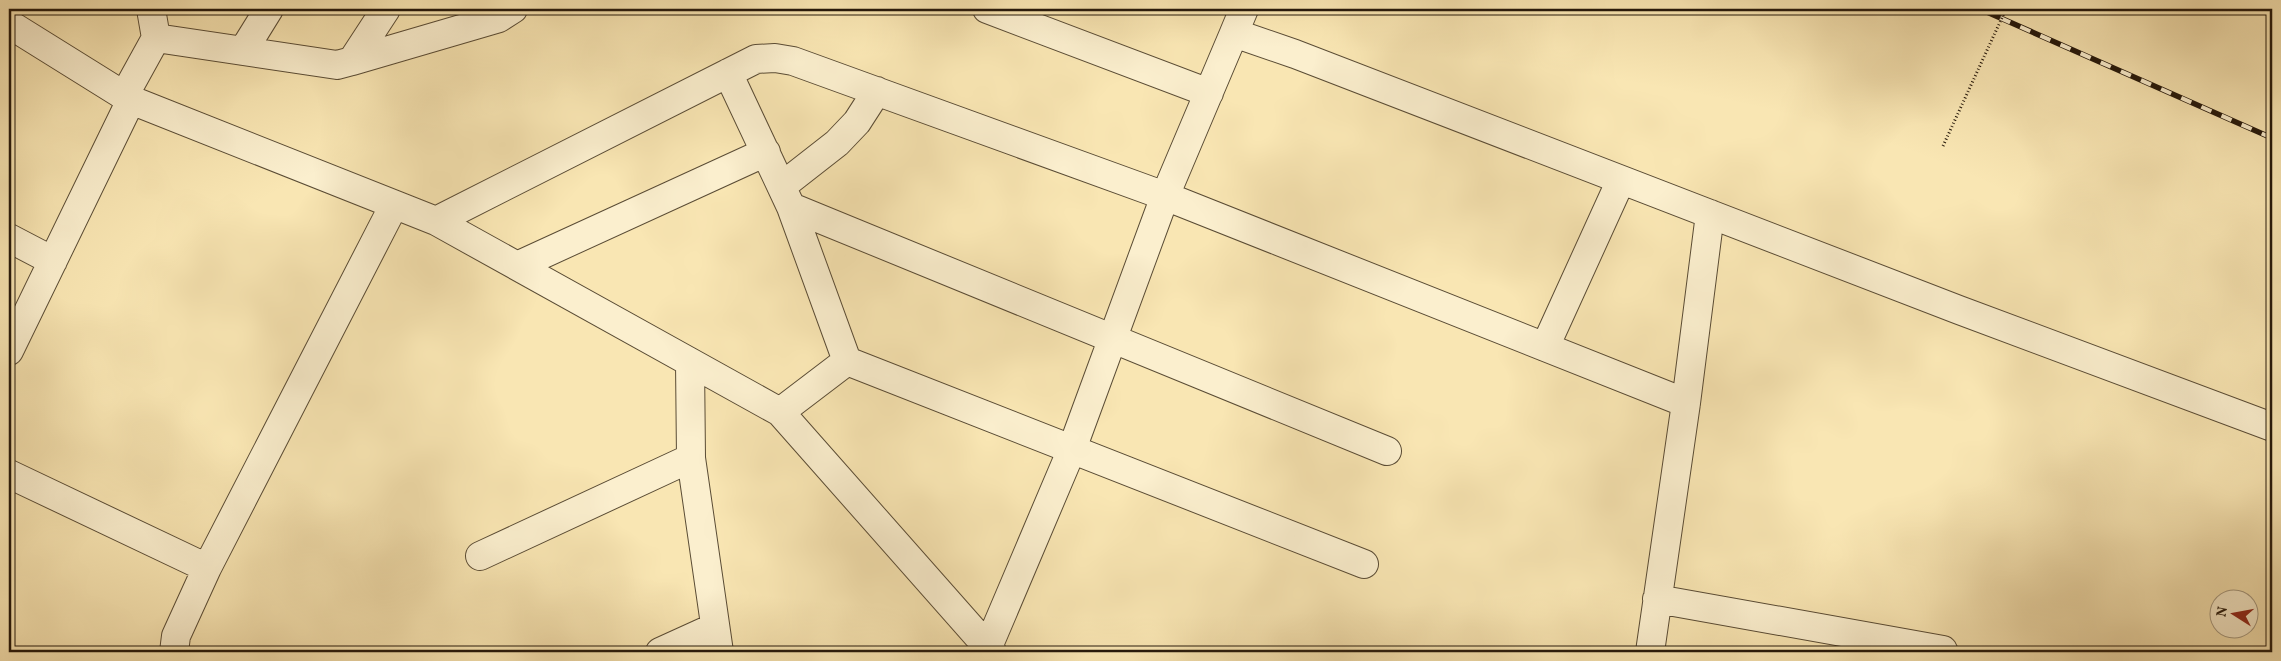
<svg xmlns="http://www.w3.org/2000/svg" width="2281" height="661" viewBox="0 0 2281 661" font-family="Vollkorn,serif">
<rect width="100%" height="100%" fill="#f9e6b3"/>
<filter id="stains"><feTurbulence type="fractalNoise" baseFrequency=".004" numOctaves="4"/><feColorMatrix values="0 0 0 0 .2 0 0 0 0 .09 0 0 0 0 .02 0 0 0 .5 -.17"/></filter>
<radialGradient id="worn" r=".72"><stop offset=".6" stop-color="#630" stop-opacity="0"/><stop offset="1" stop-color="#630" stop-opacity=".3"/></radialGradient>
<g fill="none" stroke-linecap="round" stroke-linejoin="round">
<defs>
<path id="minor" d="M987 9 1209 93
M9 24 131 100 436 221 780 412 992 652
M1234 33 1244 9
M156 38 337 65 352 61 386 9
M243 51 269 9
M352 61 499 18 513 9
M728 73 791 207 847 361 780 412
M124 96 156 38 151 9
M782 186 837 143 857 122 877 91
M791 207 1387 451
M436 221 756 59 775 58 793 61 1165 196 1234 33 1295 54 1959 310 2272 427
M9 238 53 261
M517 266 766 152
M1545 347 1621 180
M9 351 131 100
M847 361 1364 564
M690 362 691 458 719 652
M9 474 207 568
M480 556 691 458
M1657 599 1943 650
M988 647 1072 449 1165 196 1686 403
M174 652 176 636 207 568 394 205
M660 652 715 627
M1650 652 1686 403 1710 214"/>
</defs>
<!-- minor casing -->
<use href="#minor" stroke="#5a4c35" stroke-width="30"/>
<!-- minor -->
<use href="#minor" stroke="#fbefce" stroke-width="28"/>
<defs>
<path id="rail" d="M1980 9 2272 138"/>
</defs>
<!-- rail casing -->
<use href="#rail" stroke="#25180b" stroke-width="5.5"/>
<!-- rail -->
<use href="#rail" stroke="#fbefce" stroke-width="4" stroke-dasharray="11" stroke-linecap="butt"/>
<!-- path-bridge -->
<path stroke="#25180b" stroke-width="3" stroke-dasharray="1 2.5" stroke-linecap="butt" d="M1943 146 2006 9"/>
</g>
<!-- margin -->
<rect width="2281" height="661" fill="none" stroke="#f9e6b3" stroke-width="30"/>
<rect x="10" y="10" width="2261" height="641" fill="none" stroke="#25180b" stroke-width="2.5"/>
<rect x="15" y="15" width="2251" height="631" fill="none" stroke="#25180b"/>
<!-- north arrow -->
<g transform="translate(2234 614) rotate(281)"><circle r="24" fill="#fbefce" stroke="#a59980"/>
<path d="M0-4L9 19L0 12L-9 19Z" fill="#8f2418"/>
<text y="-8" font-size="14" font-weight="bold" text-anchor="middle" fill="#25180b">N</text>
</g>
<rect width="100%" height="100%" filter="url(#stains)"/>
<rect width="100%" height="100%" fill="url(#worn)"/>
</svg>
